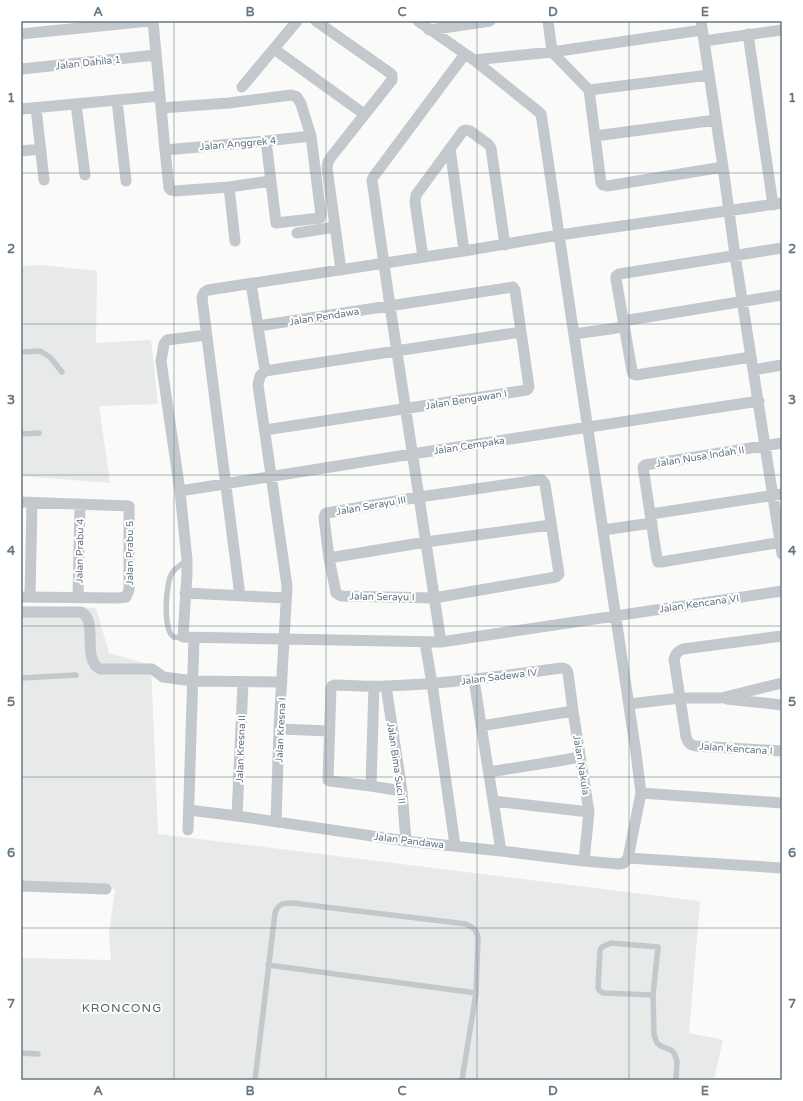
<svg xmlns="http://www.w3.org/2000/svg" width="803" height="1101" viewBox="0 0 803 1101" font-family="'Varela Round',sans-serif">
<rect width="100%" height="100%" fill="#fafaf8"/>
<!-- built -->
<path fill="#e8e9e9" d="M42 265 97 271 96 343 151 340 158 404 99 406 110 483 21 476V266Z
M21 606 96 608 109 653 151 665 158 834 700 901 689 1033 723 1040 714 1080H21V958L111 960 109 933 115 889 21 882Z"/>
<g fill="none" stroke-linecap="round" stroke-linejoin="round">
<!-- lane -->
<path stroke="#c3c8cc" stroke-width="5.5" d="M21 352 40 351 50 357 62 372
M21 434 39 433
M183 637C181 637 176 638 174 637 162 631 166 582 172 573 175 568 182 564 186 561
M21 678 76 675
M268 965 476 993
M653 995 603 993 600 991 598 988 600 950 602 947 611 943 658 947 653 995 654 1035 657 1043 661 1046 671 1050 674 1053 677 1061 676 1080
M21 1053 38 1054
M255 1080 275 913C278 904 283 903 292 903L466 924C473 927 477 930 478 938L476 993 462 1080"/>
<!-- street -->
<path stroke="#c3c8cc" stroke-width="11" d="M153 21 165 150 169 188 171 190 175 191 229 187 271 181
M316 21 390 73 392 75V80L331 157 328 162 327 168 341 270
M418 21 474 60 534 108 541 114 542 120 636 753 641 793 628 858
M548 21 552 52 589 90 601 183 603 185 607 186 723 167
M701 21 723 167 735 255 782 554
M429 30 490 21
M21 34 149 21
M748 34 773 205
M704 41 782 30
M274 49 364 114
M474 60 552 52 702 30
M21 69 156 55
M242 87 297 21
M589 90 709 75
M117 100 126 181
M76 104 85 175
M36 108 44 180
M161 108 229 103 291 95 297 97 301 104 311 136 321 215 320 218 276 223 266 141
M21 109 160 96
M595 136 716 120
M450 148 464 251
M165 150 266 141 311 136
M21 151 41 149
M229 187 235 241
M297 233 335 227
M423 257 415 202 416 195 463 131 466 130 470 131 488 144 491 148 505 245
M251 283 265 371
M623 321 782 295
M258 326 513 287 515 290 529 387 527 390 265 430
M574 334 624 327
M206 335 167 340 164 344 161 361 180 491 187 560V574L183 637 285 639 441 642 782 591
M751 357 636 375 633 374 632 371 616 279V276L619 274 782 248
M753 370 782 365
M782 443 645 465 643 467 657 559 658 562H661L782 542
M538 480H542L545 484 559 574 556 577 434 598 342 596 339 595 336 593 329 558 324 518 325 514 327 513 419 497Z
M180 491 412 454 759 401
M21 502 129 506V590L126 597 118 598 21 597
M651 514 782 494
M603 530 652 523
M329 558 426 542 550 525
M185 593 286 598
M240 596 202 298C203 293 204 292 208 290L464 251 559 235 782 203
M30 597 32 503
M78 597 80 504
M21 612H81C99 621 81 659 100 669H152L155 671 163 677 193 681 282 682
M782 636 683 649C678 651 676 653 674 659L686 737C688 743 690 745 696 746L782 751
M441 642 390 306 372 180 374 176 465 54
M425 643 432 683 455 845
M474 680 501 851
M386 686 402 791 406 841
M727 699 782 705
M629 704 680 698H721L782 683
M481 726 573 711
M279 729 329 731
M489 772 558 761 580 757
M371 786 374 686
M402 791 371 786 330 781 328 780 331 688 332 686 335 685C352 685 369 687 387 686 445 684 503 676 561 668 565 668 567 669 568 673L573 711 589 812 584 861
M641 793 782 803
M493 801 589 812
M189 810 237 816 406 841 501 851 584 861 619 864 624 863 628 858
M237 816 243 682
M276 822 279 729 287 586 258 385 260 376 265 371 521 332
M188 830 194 638
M628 858 782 868
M21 886 106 889"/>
</g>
<!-- grid -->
<path fill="none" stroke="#657683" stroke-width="1" stroke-opacity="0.55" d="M174 21V1080M326 21V1080M477 21V1080M629 21V1080M21 173H782M21 324H782M21 475H782M21 626H782M21 777H782M21 928H782"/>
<g text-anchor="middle" stroke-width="4" stroke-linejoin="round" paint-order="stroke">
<!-- street labels -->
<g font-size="10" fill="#657683" stroke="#fff">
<text transform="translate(88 62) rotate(-6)" y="4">Jalan Dahila 1</text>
<text transform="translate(238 143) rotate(-5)" y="4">Jalan Anggrek 4</text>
<text transform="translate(324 316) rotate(-9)" y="4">Jalan Pendawa</text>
<text transform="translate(466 399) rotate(-9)" y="4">Jalan Bengawan I</text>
<text transform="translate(469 445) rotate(-9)" y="4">Jalan Cempaka</text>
<text transform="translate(700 456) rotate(-9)" y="4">Jalan Nusa Indah II</text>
<text transform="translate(371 505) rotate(-10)" y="4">Jalan Serayu III</text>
<text transform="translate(79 551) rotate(-89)" y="4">Jalan Prabu 4</text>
<text transform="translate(129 553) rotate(-90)" y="4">Jalan Prabu 5</text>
<text transform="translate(382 596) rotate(1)" y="4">Jalan Serayu I</text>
<text transform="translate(699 603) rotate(-8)" y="4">Jalan Kencana VI</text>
<text transform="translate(499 676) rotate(-7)" y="4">Jalan Sadewa IV</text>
<text transform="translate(280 730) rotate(-87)" y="4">Jalan Kresna I</text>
<text transform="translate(736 748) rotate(4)" y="4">Jalan Kencana I</text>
<text transform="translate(240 749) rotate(-88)" y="4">Jalan Kresna II</text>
<text transform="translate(397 763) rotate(82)" y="4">Jalan Bima Suci II</text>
<text transform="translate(582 765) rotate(81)" y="4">Jalan Nakula</text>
<text transform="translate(409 840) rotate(7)" y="4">Jalan Pandawa</text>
</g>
<!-- quarter labels -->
<g font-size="12" letter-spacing="1" fill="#57646e" stroke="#fff">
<text x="122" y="1012">KRONCONG</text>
</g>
</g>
<!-- border -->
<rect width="803" height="1101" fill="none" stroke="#ffffff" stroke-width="44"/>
<rect x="22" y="22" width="759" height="1057" fill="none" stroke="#657683" stroke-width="1.5"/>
<g font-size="13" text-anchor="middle" font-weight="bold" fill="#657683">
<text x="98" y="16">A</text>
<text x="250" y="16">B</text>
<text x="402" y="16">C</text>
<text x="553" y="16">D</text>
<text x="705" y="16">E</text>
<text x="11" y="102">1</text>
<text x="792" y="102">1</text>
<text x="11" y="253">2</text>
<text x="792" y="253">2</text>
<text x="11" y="404">3</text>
<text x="792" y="404">3</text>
<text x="11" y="555">4</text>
<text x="792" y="555">4</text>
<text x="11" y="706">5</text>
<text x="792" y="706">5</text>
<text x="11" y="857">6</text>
<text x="792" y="857">6</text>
<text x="11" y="1008">7</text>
<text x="792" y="1008">7</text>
<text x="98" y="1095">A</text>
<text x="250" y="1095">B</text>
<text x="402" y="1095">C</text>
<text x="553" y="1095">D</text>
<text x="705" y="1095">E</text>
</g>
</svg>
